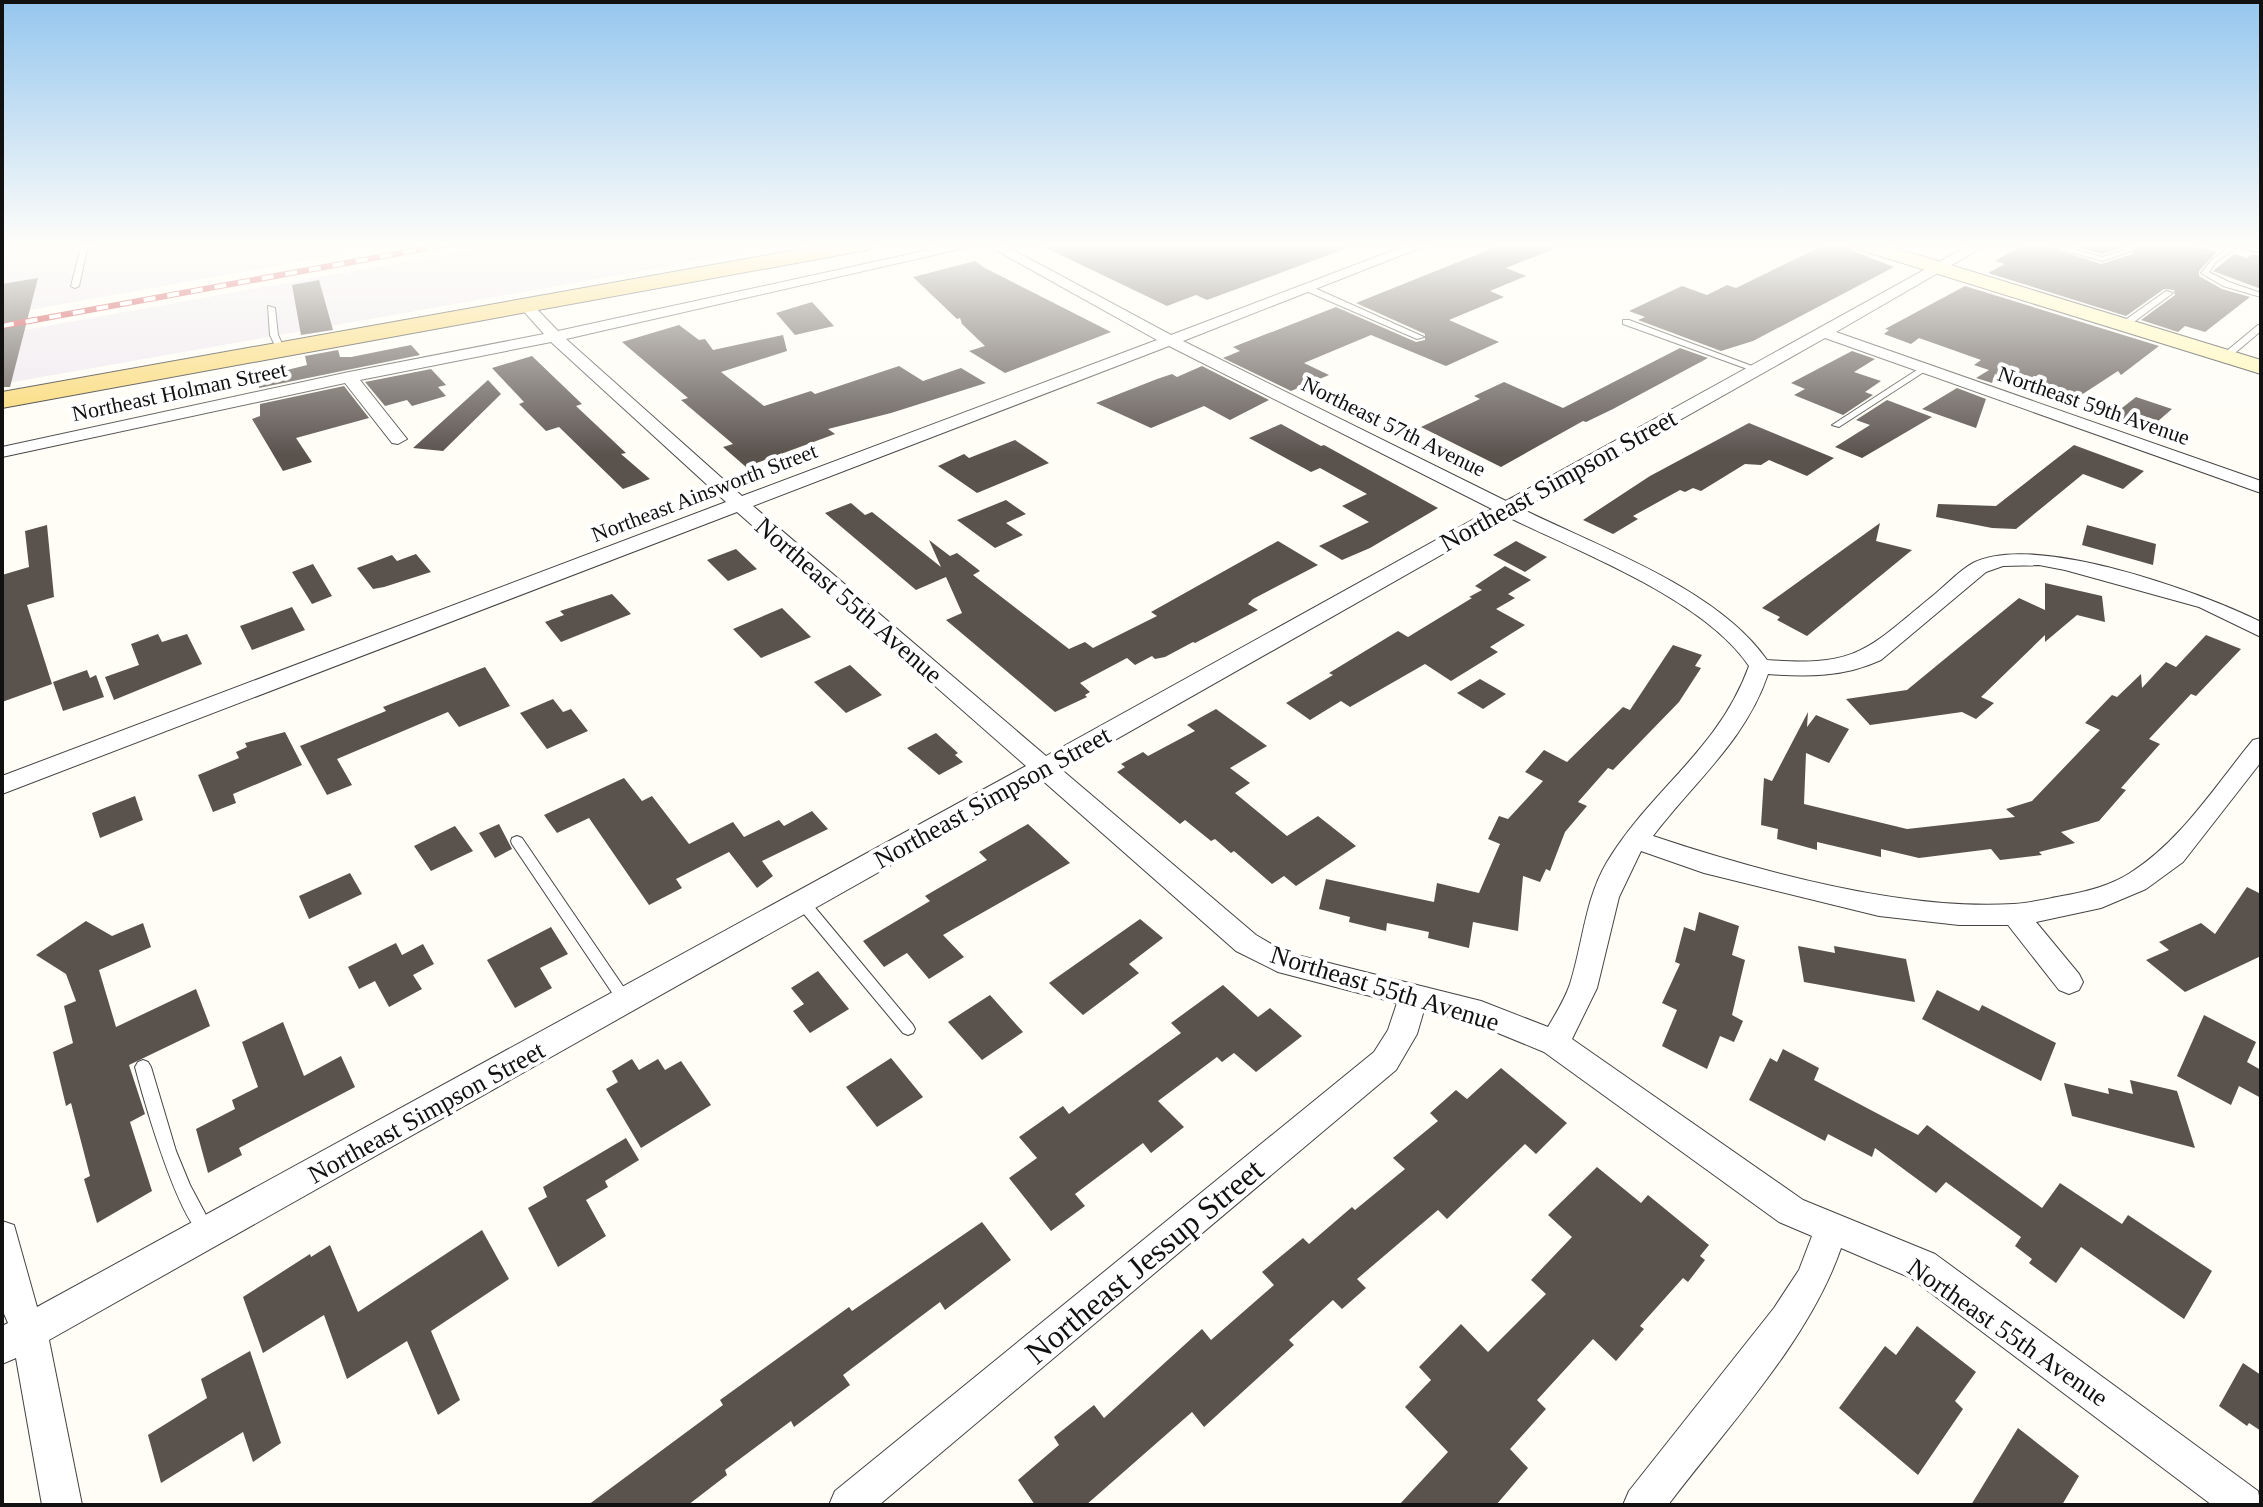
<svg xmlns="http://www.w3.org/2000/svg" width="2263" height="1507" viewBox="0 0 2263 1507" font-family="'Times New Roman',serif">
<rect width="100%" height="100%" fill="#fffdf5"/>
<!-- industrial -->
<path fill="#eee6ef" d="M16 244H399L2 315V246Z
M504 244H795L2 384V334Z"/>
<!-- building -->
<path fill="#5a524d" d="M1038 244H1350V247L1207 300 1196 295 1167 306Z
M1503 244 1564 245 1506 268 1526 276 1490 291 1504 297 1449 320 1499 342 1446 366 1371 335 1304 363 1329 375 1291 391 1223 358 1240 351 1233 347 1336 307 1416 342 1425 340V334L1356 303Z
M1826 244H1848L1853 251 1894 267 1753 341 1721 351 1638 320 1645 317 1629 311 1682 286 1707 295 1727 285 1736 288Z
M2024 244H2040L2101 264 2133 254 2135 244H2187L2217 252 2199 271V276L2222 289 2250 297 2205 332 2185 326 2178 332 2141 320 2175 295 2174 290 2164 289 2126 316 1988 273 2005 264 1995 261Z
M2066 244H2123V248L2102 254Z
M2234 254 2247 258 2253 254 2261 256V289L2213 271Z
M975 261 985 268 1111 332 1005 373 969 351 985 346 962 324 960 318 957 319 913 277Z
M38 278 10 387H2V284Z
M319 280 333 330 301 335 292 285Z
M1965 286 2159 346 2121 375 2118 371 2072 401 1995 374 1992 383 1976 378 1989 370 1974 365 1981 360 1919 338 1911 344 1884 334 1889 330 1885 329Z
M812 302 834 326 795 335 776 313Z
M679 325 699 340 705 339 713 350 783 335 787 351 721 372 764 406 811 391 815 394 899 366 923 381 961 368 986 383 891 413 828 429 835 434 746 467 723 447 733 444 681 400 688 398 622 342Z
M411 345 420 355 259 388V377L307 365 305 356 338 350 340 357H351Z
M1680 348 1708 358 1613 409 1586 422 1583 421 1501 467 1421 427 1480 399 1474 396 1504 382 1563 408Z
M1852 351 1875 359 1854 372 1881 381 1865 392 1873 395 1843 415 1794 395 1805 389 1791 383Z
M532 356 582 404 576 406 626 453 621 454 650 479 623 489 559 427 546 431 519 404 524 402 492 368Z
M1202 366 1269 400 1230 420 1204 406 1151 428 1096 403 1157 379 1172 374 1177 377Z
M431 369 446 385 438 387 446 396 412 406 407 400 385 406 365 382Z
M488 380 501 394 443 451 413 448Z
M344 386 369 418 296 438 312 462 283 471 252 419 260 416V404Z
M1957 388 1986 399 1976 428 1922 409Z
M2136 397 2172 409 2150 428 2113 415Z
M1887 400 1932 417 1862 458 1835 447 1870 425 1856 420Z
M1749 423 1834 458 1807 476 1769 460 1761 465 1745 464 1701 491 1693 488 1685 492 1680 490 1633 516 1638 519 1613 534 1583 520 1650 476Z
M1281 424 1321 446 1324 445 1438 508 1370 548 1342 560 1319 546 1369 522 1342 506 1367 494 1320 468 1311 472 1249 438Z
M1015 440 1049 463 977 493 938 466 964 454 969 458Z
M2074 445 2144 471 2123 489 2083 474 2016 529 1992 528 1936 517 1938 504 1996 506Z
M1006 500 1026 514 1006 523 1023 535 995 548 957 520Z
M851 503 865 515 872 512 941 567 929 540 950 556 957 553 980 571 973 575 1069 649 1085 642 1093 648 1157 616 1151 612 1278 541 1318 565 1253 599 1248 604 1258 610 1195 643 1193 642 1165 657 1155 659 1152 656 1135 665 1127 658 1080 683 1090 692 1085 695 1087 697 1055 712 946 620 962 613 946 577 916 590 825 513Z
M1880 523 1876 541 1912 550 1807 636 1777 620 1780 617 1762 608Z
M47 525 54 597 27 605 52 684 2 702V575L29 567 25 531Z
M2087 525 2156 544 2153 565 2082 545Z
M1516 541 1547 557 1525 572 1493 555Z
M736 549 757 569 728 581 707 560Z
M416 554 431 572 384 587 373 589 357 568 392 555 397 561Z
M313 564 332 596 312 604 292 572Z
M1505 566 1531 580 1508 594 1515 598 1496 609 1525 625 1490 647 1498 652 1451 681 1425 664 1350 707 1341 701 1310 720 1286 703 1333 675 1329 673 1398 631 1408 637 1472 598 1469 597 1482 590 1475 586Z
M2045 583 2102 596 2105 622 2077 615 2045 642V635L1981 697 1994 703 1976 719 1962 712 1870 725 1846 699 1907 690 2019 598 2045 610Z
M612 594 631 614 561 642 545 622 564 615 560 611Z
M292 607 305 630 252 650 240 626Z
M782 608 811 637 761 658 733 629Z
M158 634 162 642 187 634 202 664 114 700 105 677 139 665 131 644Z
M2206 635 2241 649 2196 696 2191 694 2149 739 2160 744 2121 788 2126 790 2099 821 2061 832 2075 843 2039 852 2042 855 2000 860 1991 849 1919 858 1881 849V857L1817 842V850L1777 839 1778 829 1761 825 1764 778 1772 781 1808 712 1807 727 1816 715 1849 729 1829 763 1806 753 1804 804 1907 829 2015 817 2006 809 2032 801 2100 730 2085 723 2112 695 2117 697 2141 674 2142 688 2166 662 2176 667Z
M1673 645 1702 655 1695 666 1701 668 1679 702 1613 770 1608 768 1578 802 1587 806 1565 832 1550 871 1546 869 1540 882 1523 876 1518 931 1473 922 1469 948 1428 938 1429 932 1387 923 1386 931 1349 922 1350 917 1319 909 1326 879 1434 902 1437 883 1479 893 1500 844 1488 839 1499 816 1508 819 1543 781 1525 772 1544 750 1567 762 1623 707 1630 710Z
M850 665 882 695 846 713 814 682Z
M485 667 510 706 459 727 448 712 337 759 352 785 327 795 300 746 386 711 383 707Z
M87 670 90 678 96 675 104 697 63 711 53 682Z
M1480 679 1506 694 1483 709 1457 693Z
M553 699 563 712 571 709 588 731 547 749 520 713Z
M1216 709 1267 746 1230 768 1250 783 1235 793 1287 836 1318 816 1356 846 1296 886 1284 876 1272 884 1234 851 1231 853 1215 839 1211 841 1185 820 1180 824 1117 772 1125 767 1121 764 1143 752 1148 756 1195 731 1187 725Z
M285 732 302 765 233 794 236 803 213 812 198 775 239 758 236 752 247 747 245 743Z
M936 733 958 753 955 755 963 762 939 775 907 748Z
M624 778 642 801 652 796 689 844 733 822 744 837 779 820 784 826 812 811 828 829 762 861 773 876 757 888 729 852 676 879 682 888 649 905 589 818 557 833 544 815Z
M135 796 143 820 100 838 92 813Z
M499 824 512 849 495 858 479 833Z
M1028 824 1070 863 943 935 964 957 929 979 907 953 884 967 863 941 930 901 925 896 987 860 979 852Z
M455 826 473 851 431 871 414 846Z
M350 873 362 894 309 919 299 896Z
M2247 887 2261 894V956L2185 992 2146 960 2169 950 2159 942 2201 923 2215 934Z
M1699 912 1739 926 1732 955 1745 960 1732 1015 1743 1021 1734 1042 1720 1036 1707 1069 1662 1046 1677 1010 1662 1003 1680 964 1675 962 1684 927 1695 931Z
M1140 919 1163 938 1129 964 1139 973 1083 1015 1049 983Z
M86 921 112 936 143 923 151 947 99 970 116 1027 196 989 210 1026 129 1065 145 1114 130 1122 152 1191 97 1223 84 1179 90 1176 71 1103 66 1106 53 1052 73 1043 64 1006 76 1001 66 974 36 955Z
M551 927 568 954 540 968 552 988 515 1008 487 960Z
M396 943 402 955 423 944 434 964 413 975 422 989 389 1007 375 981 359 989 348 967Z
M1798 946 1835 953 1834 946 1906 959 1915 1002 1804 982Z
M818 971 849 1009 810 1033 793 1011 804 1004 791 988Z
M1223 985 1258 1017 1270 1008 1302 1036 1256 1072 1234 1053 1222 1062 1217 1057 1158 1101 1184 1127 1151 1153 1143 1143 1075 1194 1085 1206 1051 1231 1009 1178 1037 1158 1019 1137 1063 1106 1069 1114 1181 1033 1171 1023Z
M1937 990 1979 1011 1982 1005 2056 1043 2041 1081 1922 1019Z
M990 995 1023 1032 982 1060 948 1022Z
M2204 1015 2256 1042 2247 1062 2261 1070V1098L2239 1086 2231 1105 2177 1076Z
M283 1022 304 1076 341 1056 355 1087 239 1148 242 1155 208 1173 196 1129 235 1109 232 1100 258 1087 242 1042Z
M1783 1049 1819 1068 1814 1080 1918 1135 1927 1125 2042 1208 2060 1183 2122 1224 2128 1215 2212 1271 2184 1319 2081 1247 2056 1283 2029 1263 2032 1259 2015 1246 2021 1237 1946 1182 1936 1193 1875 1148 1872 1157 1828 1134 1825 1141 1749 1100 1770 1058 1777 1062Z
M891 1058 923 1097 877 1127 846 1087Z
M632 1059 639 1070 658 1059 665 1070 681 1061 711 1105 641 1148 606 1089 618 1082 612 1071Z
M1501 1068 1567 1123 1536 1154 1525 1144 1447 1219 1438 1210 1357 1279 1366 1288 1342 1309 1333 1300 1289 1340 1294 1345 1204 1427 1192 1412 1086 1505H1035L1018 1480 1059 1445 1054 1437 1094 1405 1104 1418 1202 1329 1211 1340 1274 1285 1262 1272 1303 1238 1309 1244 1352 1207 1355 1210 1405 1169 1393 1158 1438 1121 1430 1113 1456 1090 1467 1099Z
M2130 1080 2177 1091 2195 1148 2072 1116 2064 1083 2109 1094 2108 1088 2133 1094Z
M626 1138 639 1160 605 1181 608 1187 586 1200 606 1236 558 1267 528 1208 547 1197 543 1187Z
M1597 1167 1641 1203 1648 1195 1709 1245 1700 1256 1705 1260 1688 1282 1683 1278 1640 1326 1644 1329 1616 1361 1593 1339 1537 1400 1546 1409 1510 1449 1528 1468 1496 1505H1399L1448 1452 1405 1407 1431 1380 1419 1367 1461 1324 1488 1352 1546 1294 1531 1280 1572 1237 1548 1215Z
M982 1222 1011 1260 945 1310 940 1302 843 1375 850 1385 794 1427 791 1421 725 1470 727 1475 688 1505H588L723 1405 720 1400 849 1307 852 1311Z
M482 1230 509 1279 431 1331 460 1400 438 1415 407 1341 347 1379 324 1315 263 1353 243 1297 310 1254 311 1257 330 1245 358 1312Z
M1917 1326 1976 1372 1955 1401 1963 1409 1918 1475 1839 1408 1885 1346 1896 1355Z
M250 1351 281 1443 253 1462 243 1432 161 1483 148 1435 207 1398 201 1379Z
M2243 1363 2261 1375V1431L2249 1423 2247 1426 2219 1406Z
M2018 1428 2079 1476 2062 1505H1971Z"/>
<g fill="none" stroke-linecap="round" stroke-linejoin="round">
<defs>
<path id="lane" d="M82 244H88L79 286 75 288 71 286Z
M2043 244H2054L2102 257 2126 250V244H2132V251L2102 261Z
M2233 244H2241L2216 262 2209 272 2229 282 2261 293V297L2223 286 2201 273 2212 260Z
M1304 286H1310L1424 337 1417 339 1304 290Z
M2166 291 2173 293 2127 327H2121V323Z
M268 306 275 308 278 335 285 350 284 352H278L270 335Z
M1623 320H1629L1760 369 1753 371 1623 324Z
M2258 325H2261V331L2229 358H2223V354Z
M1923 366 1930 368 1839 427 1832 425Z
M517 836 522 838 631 998 633 1002 631 1006 626 1008 621 1006 512 844 511 841 512 838Z
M803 898 808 899 913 1025 915 1029 913 1033 908 1035 903 1033 798 907 796 903 798 899Z
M143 1060 148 1062 151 1067 176 1151 190 1185 214 1230 212 1236 206 1238C180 1228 143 1097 135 1067L138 1062Z"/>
<path id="street" d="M956 244H982L566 339 742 496 1157 340 985 244H1002L1171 335 1410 244H1430L1183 341 1506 501 1971 244H1988L1836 332 2261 481V493L1825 338 1522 509C1599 547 1718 589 1767 660 1860 667 1867 649 1935 594 1947 584 1960 570 1973 563 2035 532 2201 592 2261 622V637L2199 607 2065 570 2039 565 2003 566 1986 572 1881 660C1844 677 1808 677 1768 674 1746 740 1694 782 1653 836 1758 871 1903 911 2014 904 2030 903 2046 899 2062 896 2085 892 2110 886 2130 873 2181 841 2215 786 2253 740L2261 738V762L2183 862 2146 889 2101 908 2036 922 2079 974 2083 982 2079 990 2069 994 2059 990 2008 925H1959L1879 916 1704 873 1641 851 1619 897 1597 988 1572 1039 1803 1200 1935 1254 2258 1491 2261 1505H2212L1911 1278 1841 1248C1809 1341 1727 1427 1668 1505H1623L1629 1491 1774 1308 1799 1270 1812 1236 1779 1222 1544 1052 1476 1024 1424 1010 1417 1034 1396 1070 879 1505H829L835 1491 1374 1052 1388 1030 1397 1003 1278 972 1236 951 1042 780 49 1340 82 1505H42L16 1358 2 1364V1326L8 1323 2 1309V1221L14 1225 37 1307 1026 766 737 512 2 794V776L726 502 551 342 360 380 407 439 398 444 392 443 345 383 2 457V447L349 372 544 334 519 306 526 302 531 303 558 331ZM1169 346 1492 509 1046 756 753 506ZM1508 517C1581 553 1704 599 1749 666 1718 751 1652 788 1607 862 1585 899 1583 943 1570 984 1565 999 1556 1013 1548 1027L1481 1001 1285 952 1256 935 1062 770Z
M2237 244 2261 245V253L2239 247Z"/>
<path id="secondary" d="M1851 244H1882L2261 360V374L1854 248Z"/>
<path id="primary" d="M830 244H878L867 250 2 408V392Z"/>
</defs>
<!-- lane casing -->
<use href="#lane" stroke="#444" stroke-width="2"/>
<!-- street casing -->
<use href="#street" stroke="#444" stroke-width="2"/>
<!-- secondary casing -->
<use href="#secondary" stroke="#333" stroke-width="2"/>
<!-- primary casing -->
<use href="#primary" stroke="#222" stroke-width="2"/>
<!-- lane -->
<use href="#lane" fill="#fff" fill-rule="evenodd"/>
<!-- street -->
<use href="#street" fill="#fff" fill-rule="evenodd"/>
<!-- secondary -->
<use href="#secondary" fill="#fff6b0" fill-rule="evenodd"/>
<!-- primary -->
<use href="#primary" fill="#f9d66b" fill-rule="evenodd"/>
<defs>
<path id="rail" d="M2 326 450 244"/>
</defs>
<!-- rail casing -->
<use href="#rail" stroke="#c4262e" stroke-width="6"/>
<!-- rail -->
<use href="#rail" stroke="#fff" stroke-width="4" stroke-dasharray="12" stroke-linecap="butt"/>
</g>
<!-- sky -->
<linearGradient id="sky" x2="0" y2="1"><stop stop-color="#95c6ee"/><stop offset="0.54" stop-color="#fffefa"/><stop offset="1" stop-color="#fffefa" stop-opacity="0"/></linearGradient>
<rect width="2263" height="455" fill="url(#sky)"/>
<g text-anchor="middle" stroke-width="8" stroke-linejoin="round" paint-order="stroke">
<!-- far-street labels -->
<g font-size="22" fill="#111" stroke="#fff">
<text transform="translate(179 391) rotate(-12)" y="8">Northeast Holman Street</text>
<text transform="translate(2094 405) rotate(19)" y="8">Northeast 59th Avenue</text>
<text transform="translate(1394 426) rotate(26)" y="8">Northeast 57th Avenue</text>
<text transform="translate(704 492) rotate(-21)" y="8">Northeast Ainsworth Street</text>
</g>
<!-- street labels -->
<g font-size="26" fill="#111" stroke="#fff">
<text transform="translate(1558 480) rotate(-29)" y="9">Northeast Simpson Street</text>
<text transform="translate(849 600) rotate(41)" y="9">Northeast 55th Avenue</text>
<text transform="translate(992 797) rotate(-29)" y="9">Northeast Simpson Street</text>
<text transform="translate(1385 988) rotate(17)" y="9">Northeast 55th Avenue</text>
<text transform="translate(426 1112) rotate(-29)" y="9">Northeast Simpson Street</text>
<text transform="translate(2008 1332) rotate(35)" y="9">Northeast 55th Avenue</text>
</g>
<!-- near-street labels -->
<g font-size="32" fill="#111" stroke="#fff">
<text transform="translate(1144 1261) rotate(-40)" y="11">Northeast Jessup Street</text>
</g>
</g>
<!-- border -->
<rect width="2263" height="1507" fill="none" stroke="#111111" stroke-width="8"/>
</svg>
